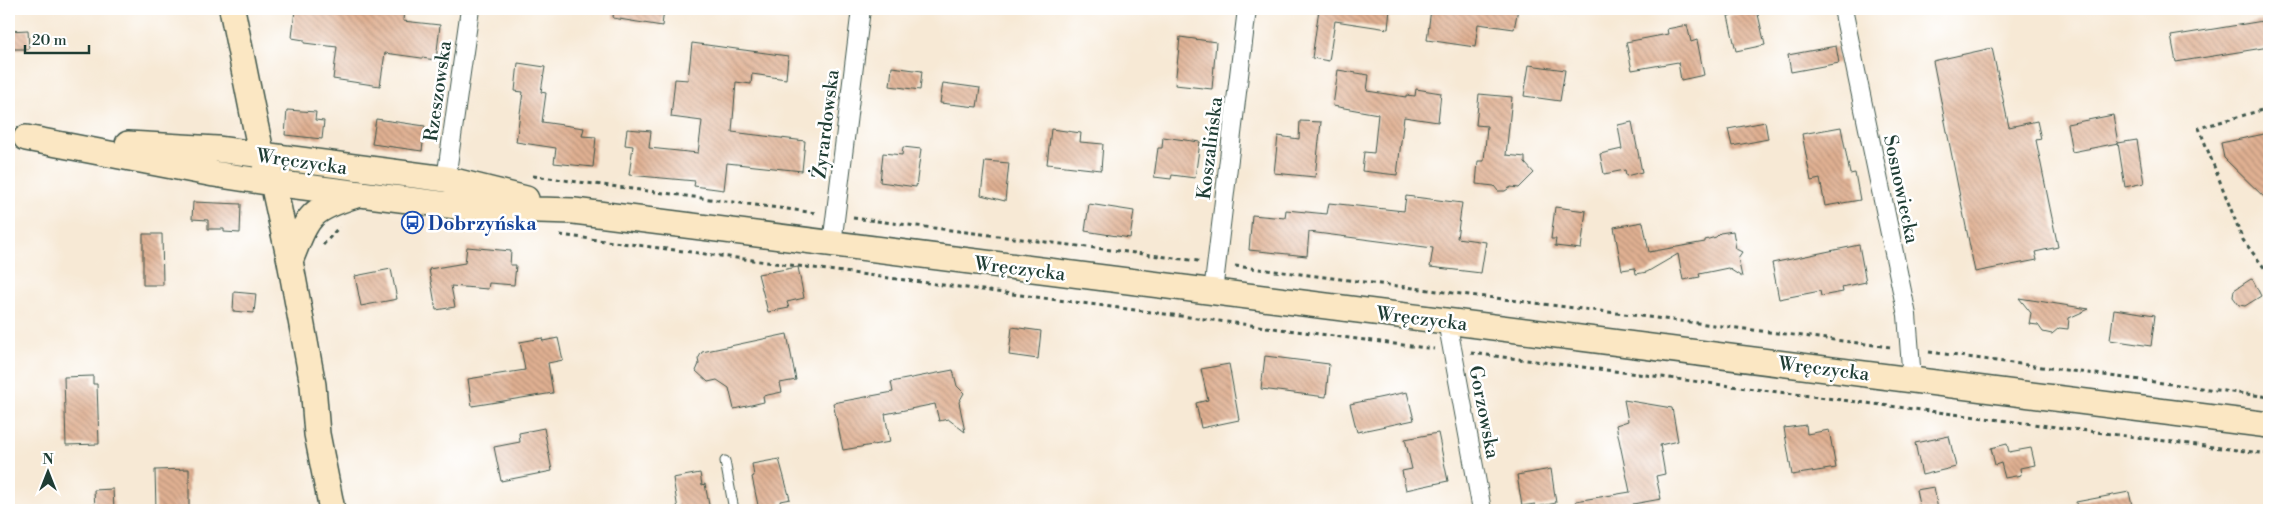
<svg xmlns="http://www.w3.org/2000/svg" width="2278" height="519" viewBox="0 0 2278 519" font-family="'Libre Bodoni',serif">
<defs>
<pattern id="building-back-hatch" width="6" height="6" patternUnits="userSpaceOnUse" patternTransform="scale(1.25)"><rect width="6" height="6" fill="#e0b092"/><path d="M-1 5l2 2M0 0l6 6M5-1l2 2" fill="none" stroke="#b59078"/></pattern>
</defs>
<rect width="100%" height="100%" fill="#fff"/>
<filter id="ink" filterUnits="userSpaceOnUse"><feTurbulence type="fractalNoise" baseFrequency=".02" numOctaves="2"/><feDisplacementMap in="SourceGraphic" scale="10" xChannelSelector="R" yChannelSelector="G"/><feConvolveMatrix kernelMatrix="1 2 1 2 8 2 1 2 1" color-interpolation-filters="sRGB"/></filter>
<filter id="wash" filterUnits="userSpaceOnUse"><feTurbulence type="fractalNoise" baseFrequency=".0096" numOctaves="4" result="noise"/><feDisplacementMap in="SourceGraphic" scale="20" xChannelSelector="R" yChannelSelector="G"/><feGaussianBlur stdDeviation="1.12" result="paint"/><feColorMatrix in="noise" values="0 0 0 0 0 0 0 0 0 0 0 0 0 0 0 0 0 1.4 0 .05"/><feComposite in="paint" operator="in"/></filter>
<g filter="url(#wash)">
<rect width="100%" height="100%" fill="#f7e9d5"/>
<g id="blocks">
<!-- building -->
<path fill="url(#building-back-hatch)" d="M295 9 342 12V9H404L403 21 440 25 436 60 385 53 380 86 333 79 337 47 304 43V40L292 38Z
M614 9H664L662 26 613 18Z
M1319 9H1390L1388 29 1335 21 1329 61 1312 58Z
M1431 9H1518L1514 29 1478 24 1475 47 1427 40Z
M1757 10 1765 45 1736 51 1728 16Z
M2269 20V47L2176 62 2171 36Z
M1687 25 1691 42 1697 40 1704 75 1681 80 1678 62 1632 70 1626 42 1668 34 1667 29Z
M28 30 29 49H9V31Z
M1180 37 1216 42 1212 89 1175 85Z
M692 43 788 56 786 79 752 74 751 84 736 82 732 132 805 141 802 171 727 163 724 190 694 186 695 181 629 175 633 146 625 145 627 129 651 131 649 148 698 153 702 121 671 117 675 79 688 80Z
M1836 46 1839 63 1791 72 1788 55Z
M1992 48 2009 127 2037 121 2041 139 2036 140 2058 247 2035 252 2037 260 1975 272 1933 61Z
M518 63 545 67 541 92 546 93 542 122 584 128 582 136 596 137 593 167 554 163 556 148 516 142 523 92 515 91Z
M1529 65 1565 70 1560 101 1524 96Z
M892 67 922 71 920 90 890 86Z
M1338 70 1369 75 1367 91 1406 97V95L1415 96 1416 89 1441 93 1438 122 1404 117 1397 175 1362 171 1364 152 1374 153 1378 114 1333 106Z
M943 83 980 88 977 107 940 103Z
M1479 94 1512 97 1506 155 1525 157V163L1534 173 1519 188 1511 187 1505 191H1498L1494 186 1476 184 1478 161H1484L1487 126 1476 125Z
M287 110 316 112 315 120 324 121 322 139 285 135Z
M2113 115 2118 143 2072 152 2067 124Z
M376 119 425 126 422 151 372 144Z
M1300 121 1321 122 1315 177 1274 173 1278 136 1299 139Z
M1632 122 1642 172 1626 176 1625 170 1604 174 1600 154 1622 149 1618 125Z
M1765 122 1768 139 1732 146 1728 129Z
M1841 127 1850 174 1855 173 1860 200 1825 206 1820 179 1811 181 1802 134Z
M1051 129 1081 133 1080 142 1103 144 1101 170 1047 164Z
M2269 133V202L2224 158 2221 143Z
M1163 137 1200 142 1195 178 1172 175 1171 179 1154 177 1158 148H1162Z
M2137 140 2144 183 2125 187 2118 143Z
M903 147 921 149 916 187 880 182 883 153 902 155Z
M985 161 1009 163 1005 201 981 195Z
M1406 196 1462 203 1457 238 1486 242 1481 273 1430 267 1433 248 1309 232 1307 256 1249 250 1252 215 1285 218 1286 210 1327 214 1329 203 1404 211Z
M193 202 241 204 240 233 224 232V229H208V220L192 219Z
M1089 204 1134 211 1130 238 1085 231Z
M1555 207 1586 211 1581 249 1555 246 1556 239H1551Z
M1643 222 1649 252 1705 242V240L1716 237 1720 233 1733 231 1736 249 1742 252 1738 258 1742 277 1728 268 1699 274 1700 277 1683 280 1678 254 1647 272 1636 274 1635 268 1622 270 1614 227Z
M143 234H162L163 285H143Z
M1859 245 1866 282 1842 287 1843 292 1821 296 1820 291 1779 299 1772 263Z
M467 247 511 251 510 265H516L514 285 489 283 488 289 451 286 455 307 436 310 429 269 465 263Z
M798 267 804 298 787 302 789 308 768 312 758 274Z
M391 269 397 299 361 306 355 276Z
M2251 279 2253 280 2261 296 2245 306 2239 305 2233 297 2234 290Z
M234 292 256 294 254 313 233 311Z
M2019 298 2089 309 2069 318 2068 329 2059 328 2052 334 2043 332 2038 325 2029 324 2031 313Z
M2114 309 2155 315 2151 346 2110 340Z
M1012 327 1041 331 1038 359 1009 355Z
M787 334 796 380 780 383 782 392 763 396 764 402 734 409 729 388 717 380 708 382 696 371 699 364 698 359 702 352Z
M542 338 543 341 558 338 563 360 548 363 553 393 472 406 468 379 525 370 520 342Z
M1265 356 1329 364 1326 397 1261 389Z
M1229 364 1239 420 1201 428 1196 403 1208 400 1201 369Z
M953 370 957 386 964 393 959 402 965 432 948 419 939 421 935 404 885 414 890 442 843 450 833 403 893 392 891 382Z
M93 376V384H97L99 444 66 445 64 377Z
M1407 392 1414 420 1357 432 1350 404Z
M1624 400 1672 408 1678 441 1660 445 1665 474 1656 476 1661 499 1633 504 1634 510H1576V501L1630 492 1616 425 1628 421Z
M1806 425 1807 434 1829 430 1836 468 1792 475 1784 428Z
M544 428 552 471 501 481 494 447 520 442 519 433Z
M1438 433 1448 481 1406 490 1402 471 1412 469 1405 439Z
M1949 436 1956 467 1922 475 1915 443Z
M2007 444 2009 452 2031 448 2035 465 2020 468 2021 475 2005 478 2001 463 1995 465 1991 448Z
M779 459 790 499 780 501 781 510H759L752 477 754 476 752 464Z
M189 469V510H156L155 470Z
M1551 469 1556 503 1536 507 1535 504 1522 506 1517 475Z
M700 473 702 485 705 484 710 510H678L673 478Z
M1934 487 1938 510H1920L1916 490Z
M113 489 114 510H95L94 490Z
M2129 492 2133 510H2077L2076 502Z"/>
</g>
</g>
<g filter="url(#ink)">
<use href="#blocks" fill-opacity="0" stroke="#3f574c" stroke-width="1"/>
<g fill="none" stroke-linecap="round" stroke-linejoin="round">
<defs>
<path id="lane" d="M725 461 734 510"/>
<path id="street" d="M1843 9 1907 315 1912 380
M446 179 470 9
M832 244 861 9
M1213 292 1247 9
M1447 321 1482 510"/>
<path id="secondary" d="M232 9 254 119 262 156 273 183 290 261 313 385 317 434 332 510
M26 138 214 174 273 183 472 208 574 211 2269 425
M128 144 217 149 446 179 526 199
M290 261C308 216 308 210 356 195"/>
</defs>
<!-- lane casing -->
<use href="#lane" stroke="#3f574c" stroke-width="11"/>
<!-- street casing -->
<use href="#street" stroke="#3f574c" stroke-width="20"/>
<!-- secondary casing -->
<use href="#secondary" stroke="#3f574c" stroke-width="28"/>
<!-- path -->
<path stroke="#3f574c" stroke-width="3" stroke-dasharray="4 4" stroke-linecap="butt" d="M2269 108 2199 128 2243 240 2269 274
M533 176 817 213
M853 218 1199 261
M560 235 1434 349
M323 245 339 227
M1235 266 1891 347
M1929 352 2269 397
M1471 353 2269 454"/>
<!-- lane -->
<use href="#lane" stroke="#fff" stroke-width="9"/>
<!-- street -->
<use href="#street" stroke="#fff" stroke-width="18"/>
<!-- secondary -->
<use href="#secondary" stroke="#fbe7c3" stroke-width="25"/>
</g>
</g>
<!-- icons -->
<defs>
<symbol id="bus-ring" viewBox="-11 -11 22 22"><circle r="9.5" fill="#fff" stroke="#1a4fb4" stroke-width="1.5"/><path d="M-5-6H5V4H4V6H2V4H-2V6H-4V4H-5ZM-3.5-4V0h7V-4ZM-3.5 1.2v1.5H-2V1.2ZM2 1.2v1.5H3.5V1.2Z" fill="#1a4fb4"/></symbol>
</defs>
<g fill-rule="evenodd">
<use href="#bus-ring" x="400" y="210" width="25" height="25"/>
</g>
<g text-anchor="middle" stroke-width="5" stroke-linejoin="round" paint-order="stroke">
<!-- street labels -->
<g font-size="19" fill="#1f3d34" stroke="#fff">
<text transform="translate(437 91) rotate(-82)" y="7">Rzeszowska</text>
<text transform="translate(825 124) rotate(-83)" y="7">Żyrardowska</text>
<text transform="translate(1209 148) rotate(-83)" y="7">Koszalińska</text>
<text transform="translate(302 161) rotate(8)" y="7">Wręczycka</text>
<text transform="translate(1902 189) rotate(78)" y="7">Sosnowiecka</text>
<text transform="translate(1020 268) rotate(7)" y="7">Wręczycka</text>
<text transform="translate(1422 318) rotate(7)" y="7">Wręczycka</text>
<text transform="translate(1824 368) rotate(7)" y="7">Wręczycka</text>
<text transform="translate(1485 412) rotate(79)" y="7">Gorzowska</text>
</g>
<!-- transit labels -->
<g font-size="19" font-weight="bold" fill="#164399" stroke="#fff" text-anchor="start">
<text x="428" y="230">Dobrzyńska</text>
</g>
</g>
<!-- margin -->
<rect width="2278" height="519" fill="none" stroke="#fff" stroke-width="30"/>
<!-- north arrow -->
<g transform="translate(48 472)" stroke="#ffffff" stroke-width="4" paint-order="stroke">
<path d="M0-4L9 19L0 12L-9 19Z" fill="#1f3d34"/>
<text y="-8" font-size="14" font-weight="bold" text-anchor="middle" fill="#1f3d34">N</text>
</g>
<!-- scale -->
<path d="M25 45v8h64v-8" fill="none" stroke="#1f3d34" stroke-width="2.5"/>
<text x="32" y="45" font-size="15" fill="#1f3d34" stroke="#ffffff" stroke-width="4" paint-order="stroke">20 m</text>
</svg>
